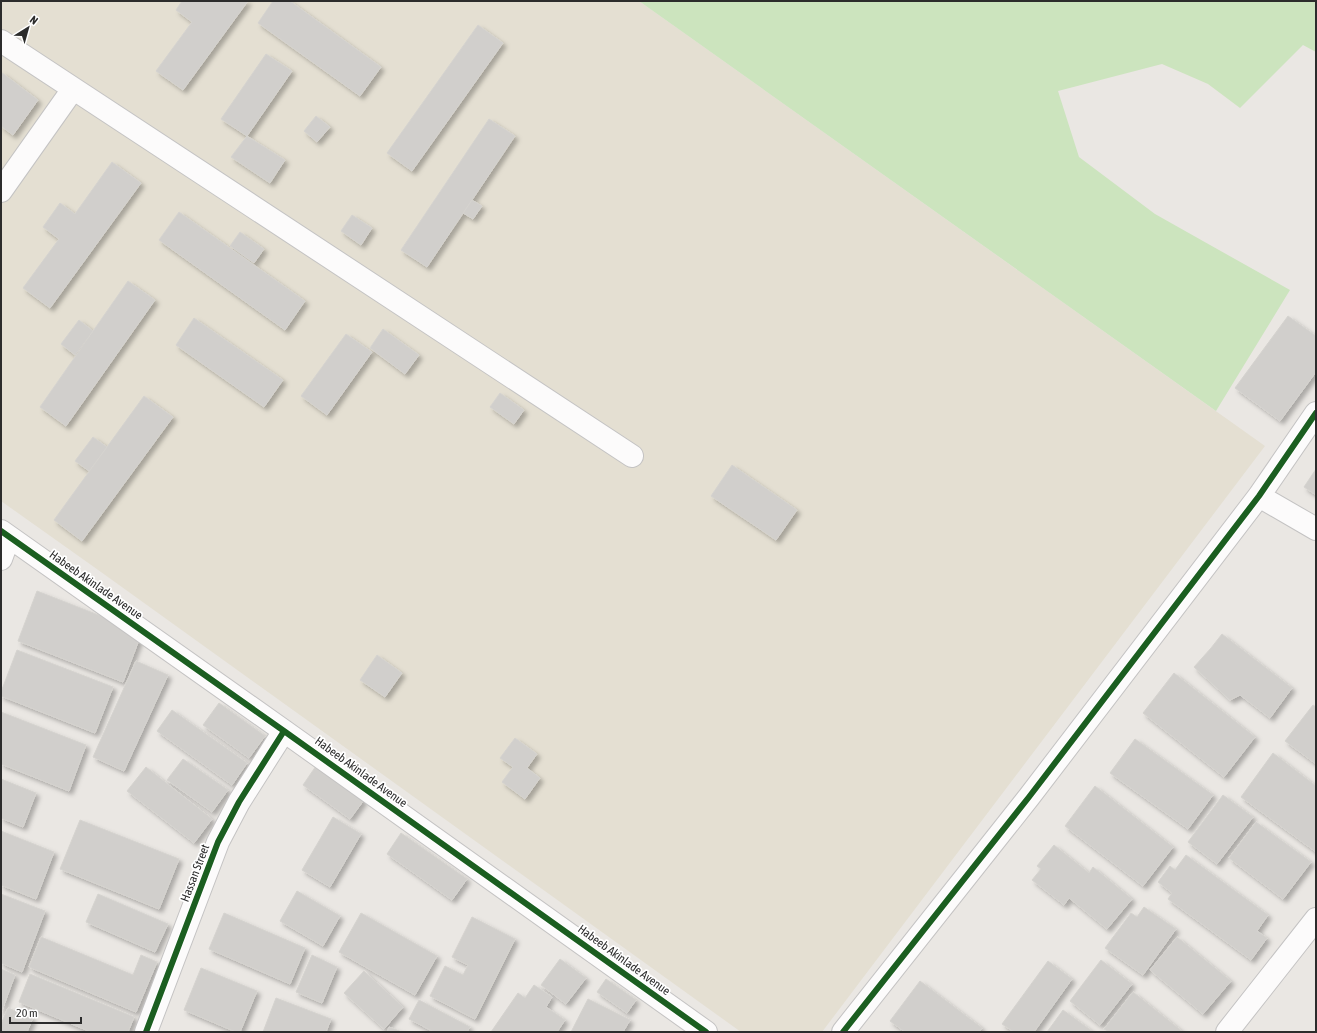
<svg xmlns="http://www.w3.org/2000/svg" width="1317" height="1033" viewBox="0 0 1317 1033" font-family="'Asap Condensed',sans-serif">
<defs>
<filter id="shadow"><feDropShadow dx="3.5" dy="3.5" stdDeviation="2" flood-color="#0004"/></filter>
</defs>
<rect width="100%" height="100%" fill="#eae7e3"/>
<!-- education -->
<path fill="#e4dfd2" d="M1 1H639L1265 446 822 1032H741L101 572 1 501Z"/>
<!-- green -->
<path fill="#cce4be" d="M639 1H1316V52L1303 45 1240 108 1208 84 1162 64 1058 91 1079 157 1155 214 1290 290 1216 411Z"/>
<!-- building -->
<path fill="#d1cfcc" stroke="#d5d3cf" filter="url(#shadow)" d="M182 1H248L183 90 156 71 192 22 176 10Z
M273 1H290L381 67 360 96 258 23Z
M478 25 503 43 412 171 387 153Z
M266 54 292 71 247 136 221 119Z
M1 72 38 100 13 135 1 126Z
M316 116 330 127 317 142 304 131Z
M489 119 515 136 427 267 401 250Z
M247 136 285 160 270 183 231 157Z
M112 162 141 183 50 308 23 288 59 239 43 227 60 203 75 214Z
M472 200 482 206 473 219 463 213Z
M179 212 305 301 285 330 159 240Z
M352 215 372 228 361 245 341 231Z
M240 232 264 249 254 263 230 246Z
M128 281 155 300 66 426 40 407Z
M1288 316 1316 336V372L1280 421 1235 388Z
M194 318 283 380 264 407 176 345Z
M79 320 93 331 75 355 61 344Z
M383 329 419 355 405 374 370 348Z
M346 334 372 352 327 415 301 396Z
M500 393 524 410 514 424 490 407Z
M144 396 173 417 82 541 54 520Z
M93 437 107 447 89 471 75 461Z
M732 465 797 510 776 540 711 496Z
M1316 469V495L1304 487Z
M37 591 142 632 123 682 18 641Z
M1222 634 1292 688 1270 718 1240 695 1230 700 1194 667 1211 648Z
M17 650 113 687 95 733 1 696V692Z
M377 655 402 673 385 697 360 680Z
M136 661 168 675 124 771 93 757Z
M1174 673 1255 737 1224 777 1143 713Z
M219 703 265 736 249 758 203 725Z
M1313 705 1316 707V764L1285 741Z
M172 710 247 763 232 785 157 731Z
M1 712 86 745 69 791 1 764Z
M515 738 537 754 527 768 540 778 525 799 502 782 513 767 500 758Z
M1135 739 1213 795 1188 829 1110 773Z
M1273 753 1316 786V852L1241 797Z
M183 759 228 790 212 812 167 780Z
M316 766 364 800 350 819 303 785Z
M146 767 212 819 194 843 127 791Z
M1 779 36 793 23 827 1 818Z
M1095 786 1173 847 1143 886 1065 826Z
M1223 795 1253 817 1217 864 1188 842Z
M333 817 361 834 330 887 302 870Z
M80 820 179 859 159 909 60 869Z
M1256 822 1311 862 1283 899 1229 858Z
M1 831 54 852 36 899 1 885Z
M401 833 467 879 452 900 387 854Z
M1054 845 1089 873 1093 867 1132 899 1107 929 1069 898 1064 905 1032 880 1041 869 1037 866Z
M1186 855 1268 915 1257 931 1267 938 1251 960 1168 899 1172 893 1158 882 1170 866 1175 870Z
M297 891 340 916 323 946 280 921Z
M1 894 45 911 22 972 1 963Z
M98 894 168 924 155 952 86 922Z
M1144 907 1176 929 1143 975 1105 948 1131 913 1137 917Z
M224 913 305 948 290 984 209 949Z
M361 913 437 956 415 995 339 952Z
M472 917 515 939 475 1019 430 996 445 966 463 975 468 965 452 957Z
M41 937 133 975 141 955 157 962 136 1012 29 967Z
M1177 937 1231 981 1203 1014 1150 970Z
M312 955 337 967 322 1003 296 992Z
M560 959 586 978 566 1004 541 985Z
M1101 960 1132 984 1100 1025 1070 1001Z
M1048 961 1072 979 1034 1032H1014L1002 1024Z
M201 968 257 991 240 1032H236L184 1010Z
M1 969 15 975 1 1013Z
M364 971 403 1007 384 1029 344 993Z
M30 974 134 1017 128 1032H91L19 1002Z
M606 979 636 1000 627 1013 597 992Z
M920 981 982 1028 979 1032H905L890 1021Z
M534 985 552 997 546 1007 565 1020 557 1032H491L518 993 525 998Z
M1133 992 1183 1032H1109L1104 1029Z
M276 998 331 1019 326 1032H263Z
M588 999 630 1020 623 1032H571Z
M419 1000 470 1027 467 1032H434L409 1019Z
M8 1008 33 1018 27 1032H1V1024Z
M1063 1010 1092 1031 1091 1032H1047Z
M389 1027 402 1032H387Z"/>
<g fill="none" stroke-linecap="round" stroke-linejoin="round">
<defs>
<path id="minor" d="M1 41 632 456
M1 191 73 89
M1259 496 1316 529
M1 531 284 731 706 1032
M1 559 9 537
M146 1032 218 842 239 802 284 731
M843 1032 1029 797 1259 496 1316 413
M1227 1032 1316 919"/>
</defs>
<!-- minor casing -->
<use href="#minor" stroke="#c4c3c3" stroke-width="24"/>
<!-- minor -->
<use href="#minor" stroke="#fcfbfb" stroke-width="22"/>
<defs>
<path id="cycleway" d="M1 531 284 731 706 1032
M146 1032 218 842 239 802 284 731
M843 1032 1029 797 1259 496 1316 413"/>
</defs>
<!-- cycleway casing -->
<use href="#cycleway" stroke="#fff" stroke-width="8"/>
<!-- cycleway -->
<use href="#cycleway" stroke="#1b5e20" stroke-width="6"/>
</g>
<g text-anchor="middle" stroke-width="3.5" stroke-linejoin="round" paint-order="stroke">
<!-- street labels -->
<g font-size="12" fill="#2c2c2c" stroke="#fff">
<text transform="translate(96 585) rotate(35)" y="4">Habeeb Akinlade Avenue</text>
<text transform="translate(361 772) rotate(36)" y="4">Habeeb Akinlade Avenue</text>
<text transform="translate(195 873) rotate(-69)" y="4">Hassan Street</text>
<text transform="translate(624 960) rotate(36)" y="4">Habeeb Akinlade Avenue</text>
</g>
</g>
<!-- border -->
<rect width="1317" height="1033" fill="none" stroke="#2c2c2c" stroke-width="4"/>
<!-- north arrow -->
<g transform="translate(28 28) rotate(37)" stroke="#ffffff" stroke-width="3" paint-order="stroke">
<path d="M0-3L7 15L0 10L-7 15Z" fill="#2c2c2c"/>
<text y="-6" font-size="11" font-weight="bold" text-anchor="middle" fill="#2c2c2c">N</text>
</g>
<!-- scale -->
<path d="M10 1017v6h71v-6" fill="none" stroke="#2c2c2c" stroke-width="2"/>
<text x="16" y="1017" font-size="12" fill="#2c2c2c" stroke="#ffffff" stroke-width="3" paint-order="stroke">20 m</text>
</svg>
